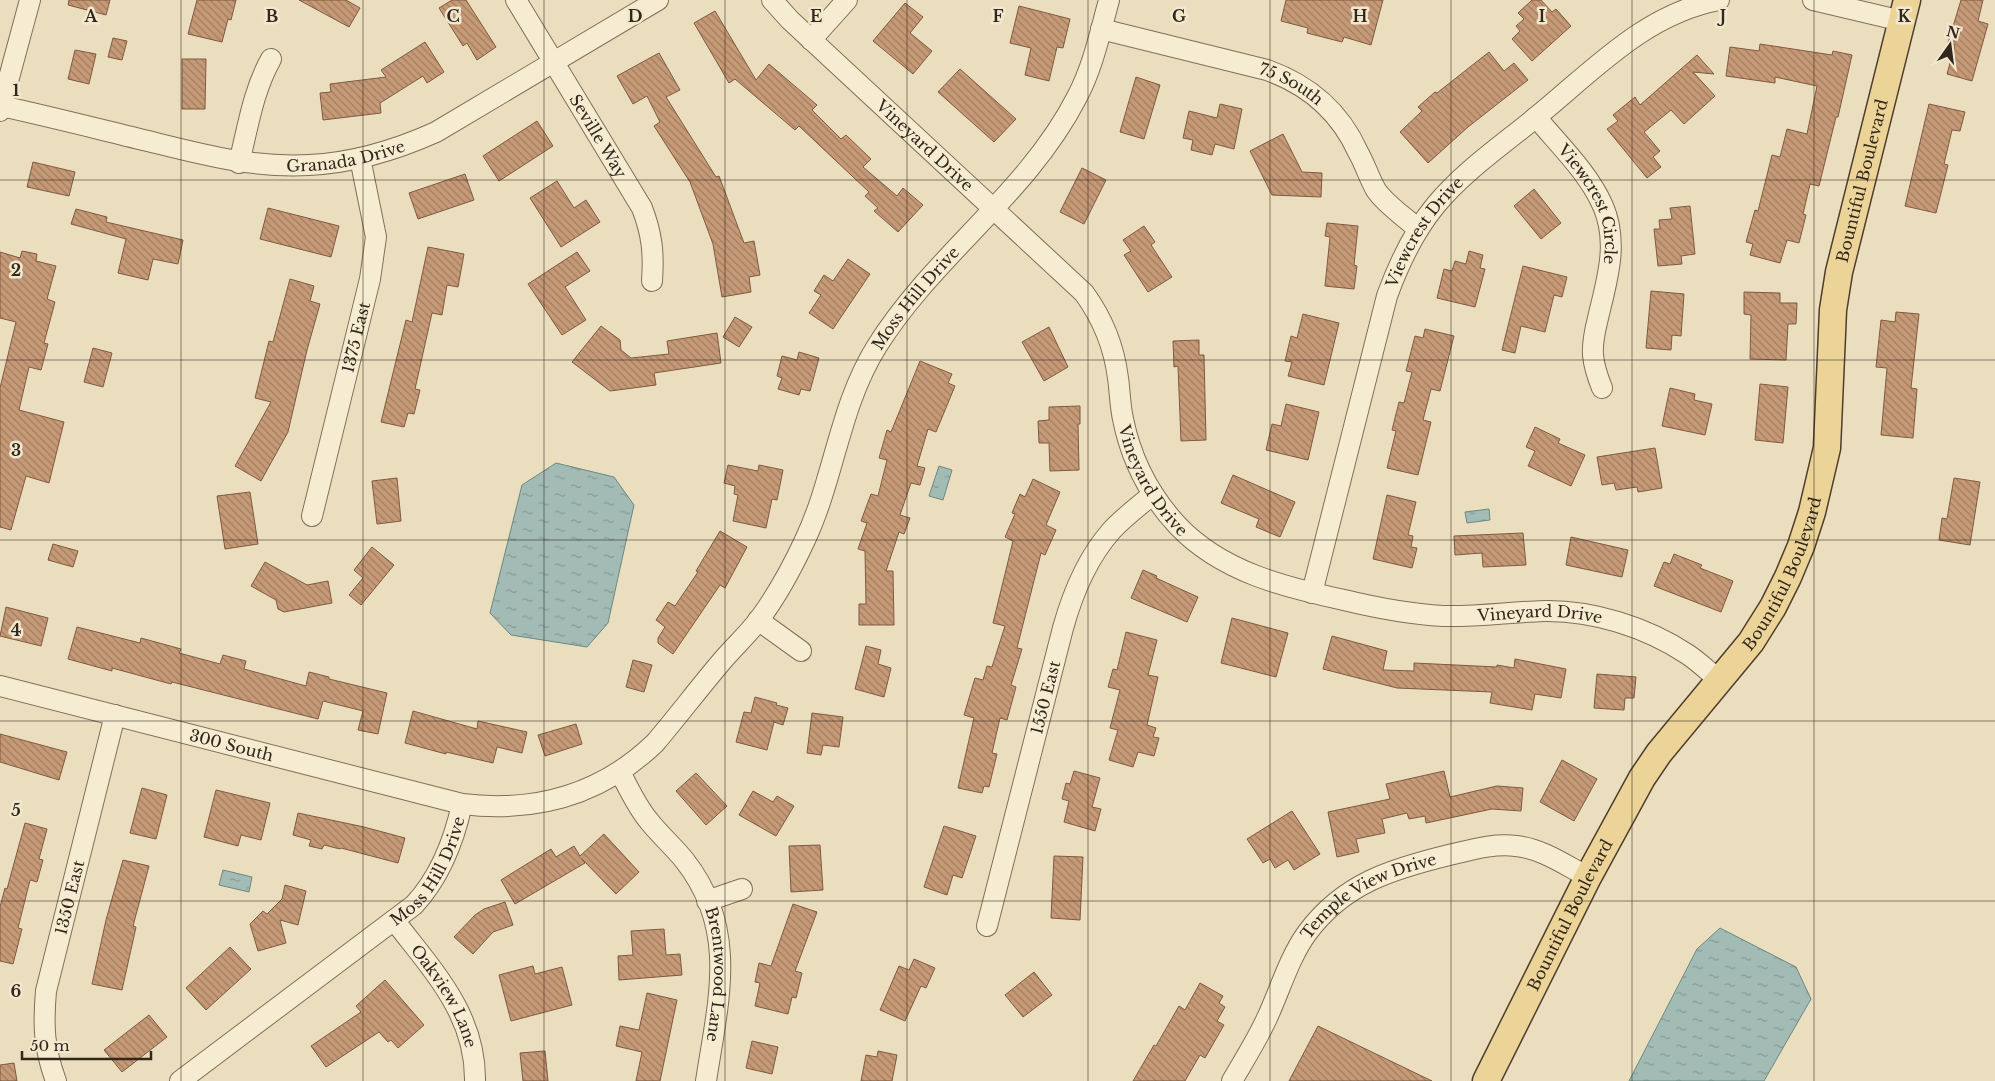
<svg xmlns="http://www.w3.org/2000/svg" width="1995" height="1081" viewBox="0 0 1995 1081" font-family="'Libre Baskerville',serif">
<defs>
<pattern id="water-ripples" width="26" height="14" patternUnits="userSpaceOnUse" patternTransform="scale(1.25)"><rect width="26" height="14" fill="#a2bcb5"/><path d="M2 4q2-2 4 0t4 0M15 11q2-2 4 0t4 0" fill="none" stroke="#859992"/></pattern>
<pattern id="building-back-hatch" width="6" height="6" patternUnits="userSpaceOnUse" patternTransform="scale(1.25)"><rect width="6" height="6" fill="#c69977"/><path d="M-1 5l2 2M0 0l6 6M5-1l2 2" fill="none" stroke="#a17d61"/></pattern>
</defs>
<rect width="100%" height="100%" fill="#eadebf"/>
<!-- water -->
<path fill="url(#water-ripples)" stroke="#6a8982" d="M556 463 614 477 634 505 608 623 587 647 511 635 490 613 522 485Z
M939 466 952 470 943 500 929 496Z
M1489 509 1490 520 1467 523 1465 512Z
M223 870 252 877 249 892 219 885Z
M1720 928 1796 967 1811 999 1764 1081H1629L1697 949Z"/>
<!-- building -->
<path fill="url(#building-back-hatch)" stroke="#7f5a40" d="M69 0H110L106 15 68 5Z
M197 0H236L231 20 228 19 222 42 188 34Z
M299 0H346L360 8 349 27Z
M452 0H466L496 47 477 60 467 43 463 46 439 8Z
M1286 0H1383L1371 45 1344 37 1342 42 1307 33 1308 28 1281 21Z
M1532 0H1541L1552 12 1556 9 1571 26 1532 61 1512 39 1520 31 1516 26 1524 19 1518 13Z
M1961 0H1983L1978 21 1988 24 1972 81 1947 74 1955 45 1948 43Z
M905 3 923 17 910 33 932 51 913 74 873 41Z
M1019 6 1070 19 1063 48 1057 47 1049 81 1025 75 1031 48 1010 43Z
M715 11 756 80 769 64 817 105 812 110 841 139 846 135 871 159 863 167 897 196 903 188 923 205 898 232 874 211 878 208 865 196 869 192 799 126 795 130 735 79 729 83 694 23Z
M113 38 127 41 122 60 108 57Z
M425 42 444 72 427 83 423 76 380 103 381 113 323 120 320 93 331 92 330 84 386 77 381 70Z
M1760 44 1832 55 1833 51 1852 55 1838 117H1836L1819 186 1810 184 1803 214 1806 215 1799 243 1787 240 1780 263 1750 255 1753 244 1746 242 1755 210 1758 211 1772 155 1780 157 1787 129 1807 134 1817 86 1775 77V83L1726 76 1730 47 1759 51Z
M75 50 96 54 89 84 68 79Z
M1489 52 1504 71 1514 63 1528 80 1468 127 1428 163 1400 132 1422 111 1418 107 1435 92 1437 93Z
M659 53 680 90 666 97 716 177 719 176 744 243 754 241 760 275 749 277 751 292 722 297 713 244 690 182 654 126 660 122 647 96 633 104 617 76Z
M1697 55 1714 74 1693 72 1715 96 1684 124 1671 110 1644 132 1660 151 1653 157 1661 167 1647 178 1607 129 1618 121 1613 115 1635 97 1640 105Z
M182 59H206L205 109H182Z
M960 69 1016 119 994 142 938 92Z
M1136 77 1160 85 1144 139 1120 132Z
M1220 104 1242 109 1234 149 1215 144 1212 155 1191 150 1193 140 1183 138 1189 111 1217 118Z
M1929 104 1965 112 1960 131 1952 130 1944 164 1948 165 1936 213 1905 206Z
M537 121 553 146 499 181 483 156Z
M1283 134 1302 172 1322 173 1321 197 1272 195 1250 151Z
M33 162 75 172 69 196 27 187Z
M1082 168 1106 180 1084 224 1060 212Z
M465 174 474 200 418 219 409 193Z
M557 181 574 208 586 200 600 222 561 247 530 198Z
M1534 189 1561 223 1541 239 1514 206Z
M1690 206 1695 254 1681 256 1682 264 1658 266 1654 229H1660L1659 220 1672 219 1670 208Z
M268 208 339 226 331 257 260 239Z
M76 209 107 217 106 222 183 240 178 264 153 259 148 280 118 273 126 239 71 224Z
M1327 223 1358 226 1354 265 1357 266 1354 289 1325 286 1330 237 1325 236Z
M1144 226 1155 242 1151 245 1172 277 1148 292 1124 255 1131 251 1123 240Z
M428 247 464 254 458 287 447 285 442 315 432 313 415 389 420 390 414 414 408 413 404 427 381 422 406 320 412 322Z
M22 251 37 254 36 261 56 266 47 299 55 302 44 343 48 344 41 370 29 367 19 410 64 422 49 483 26 476 11 530 0 527V388L16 322 0 318V252L20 258Z
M1469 251 1483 255 1480 268 1485 269 1475 307 1437 298 1444 269 1452 271 1455 261 1466 264Z
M577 252 590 271 565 287 586 320 562 335 528 284Z
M848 259 870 274 833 329 809 313 821 295 814 291 824 275 833 281Z
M1523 266 1567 277 1562 297 1554 295 1545 332 1521 326 1515 353 1502 350Z
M290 279 314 286 310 301 320 304 307 350 288 432 261 481 235 466 271 402 255 398 269 341 273 342Z
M1651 291 1684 294 1681 336 1672 335 1671 350 1646 348Z
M1744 292 1780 293V303H1797L1796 324H1788L1786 360 1750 359 1751 315 1744 314Z
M1896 312 1919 314 1911 388 1917 389 1913 438 1881 435 1887 368 1876 367 1881 320 1895 322Z
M1303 314 1339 323 1324 385 1288 376 1292 362 1285 361 1291 336 1297 338Z
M735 317 752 327 739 347 723 337Z
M601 326 620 340 621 350 631 358 669 354 667 341 717 333 721 363 654 373 656 385 610 391 572 362Z
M1049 327 1068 367 1044 381 1022 342Z
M1425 329 1454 336 1440 391 1431 389 1423 420 1431 422 1418 475 1387 468 1396 431 1392 430 1399 402 1404 403 1412 372 1406 371 1415 336 1423 338Z
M1199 340V355H1204L1206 440 1181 441 1178 366 1174 367 1173 341Z
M93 348 112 353 103 387 84 382Z
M799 352 819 358 810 391 801 389 799 395 778 389 782 378 777 376 782 356 797 360Z
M920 361 952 374 948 383 955 386 936 432 928 429 917 466 925 468 920 485 911 483 900 515 910 518 904 534 899 532 886 571H893L894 625H859V604H866L865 551 858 549 867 523 861 521 871 494 878 496 887 460 879 458 887 430 891 432Z
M1760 384 1788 387 1783 443 1755 440Z
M1670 388 1695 394 1694 400 1712 404 1705 435 1662 426Z
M1286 404 1319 412 1308 460 1266 450 1272 424 1281 426Z
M1080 406V424H1078L1079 470 1050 471 1049 443H1039L1038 421 1049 420V407Z
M1535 427 1560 439 1558 443 1585 455 1571 486 1528 466 1535 451 1526 447Z
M1655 448 1662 488 1638 492 1637 487 1616 490 1614 483 1602 485 1597 457Z
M728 465 758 471 759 465 783 470 777 500 772 499 766 528 733 521 738 495 734 494 735 486 724 483Z
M1233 475 1295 502 1280 537 1256 527 1259 519 1221 503Z
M397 478 401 521 377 524 372 481Z
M1954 478 1980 482 1970 545 1939 540 1942 518 1947 519Z
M1033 479 1060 492 1046 525 1056 530 1045 555 1041 553 1017 648 1022 649 1011 685 1016 687 1007 720 1000 718 992 753 997 754 989 787 984 786 982 793 958 788 974 718 964 715 975 678 983 680 987 666 992 667 1005 626 993 623 1013 541 1005 537 1015 514 1012 513 1020 494 1025 497Z
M250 492 258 544 225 549 217 496Z
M1387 495 1416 502 1408 535 1413 536 1411 547 1417 548 1412 568 1373 559Z
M720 531 747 547 725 588 720 585 673 654 658 643V638L665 627 656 620 668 602 675 606 698 572 696 571Z
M1523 533 1526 565 1483 567 1482 553 1455 555 1454 536Z
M1571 537 1628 550 1622 577 1566 565Z
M53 544 78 551 73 567 48 560Z
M372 547 394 565 361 605 349 595 363 578 354 570Z
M1674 554 1702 565 1700 568 1733 581 1721 612 1654 586 1664 562 1670 564Z
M265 562 307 585 328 581 332 603 284 612 278 609 276 600 251 586Z
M1143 570 1157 576 1156 578 1198 597 1187 622 1131 598Z
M6 607 48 618 41 646 0 636Z
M1232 618 1288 633 1276 677 1221 663Z
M77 627 140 643 141 638 181 649 179 653 220 664 223 655 246 661 244 669 306 686 309 672 329 677V679L387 693 378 734 358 730 363 711 323 701 318 719 172 682 171 684 112 668V671L68 659Z
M1126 632 1157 640 1148 675 1158 677 1147 725 1156 728 1153 737 1159 738 1154 756 1138 752 1133 767 1109 760 1118 730 1110 728 1120 690 1108 687 1113 669 1117 670Z
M1332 636 1387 651 1383 670 1414 671V663L1497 667V665L1514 668 1515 659 1566 669 1561 698 1535 694 1532 710 1490 703 1492 692 1397 688 1323 669Z
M866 646 881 650 878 664 891 668 884 697 855 689Z
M633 660 652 665 644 692 626 687Z
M1597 674 1636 677 1634 698H1625L1624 710 1594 708Z
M755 697 777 703 776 705 788 708 783 725 774 722 767 750 736 742 744 712 751 713Z
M413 711 477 729 478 721 527 732 522 753 497 747 493 763 446 752V754L405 743Z
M812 713 843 717 839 747 823 745 821 755 807 753Z
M576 724 582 744 545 756 538 735Z
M0 734 67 752 59 780 0 762Z
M1562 760 1597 779 1574 821 1540 802Z
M1074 771 1100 778 1092 807 1101 809 1095 831 1064 822 1069 801 1062 799 1066 783 1070 784Z
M1444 771 1450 797 1497 786 1523 788 1521 811 1492 809 1426 823 1425 816 1409 819 1407 813 1382 819 1385 833 1356 839 1359 852 1337 857 1328 812 1390 799 1386 784Z
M696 773 727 806 706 825 676 791Z
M142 788 167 795 156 839 130 833Z
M216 790 270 803 261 840 241 835 238 846 204 837Z
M753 791 773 802 777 796 794 806 776 836 739 815Z
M1292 811 1320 854 1294 870 1288 860 1275 868 1270 859 1263 863 1247 839Z
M298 813 364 827 405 838 398 863 341 848 340 849 324 845 322 849 309 846 311 840 293 835Z
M25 823 47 829 39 859 43 860 37 882 30 880 18 928 22 929 13 964 0 961V907L5 888 7 889Z
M944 826 976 836 962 878 953 875 947 895 924 887Z
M604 834 639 872 616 894 582 859 585 863 515 904 501 880 551 849 556 857 574 846 580 856Z
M820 845 823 890 791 892 789 846Z
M1054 856 1083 857 1080 920 1051 918Z
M123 860 149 866 133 926 136 927 122 990 92 984 106 920Z
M285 885 306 891 298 925 280 920 286 943 258 951 250 924 263 911 267 914 282 899Z
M505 902 513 925 493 932 473 954 454 937 475 915 484 909Z
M793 904 817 912 795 971 802 973 796 998 792 997 788 1014 755 1006 760 983 755 982 759 963 771 966Z
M664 929 666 955 680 954 682 975 619 980 618 956 633 955 631 931Z
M230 947 251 969 206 1010 186 988Z
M914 959 935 968 926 988 921 986 905 1021 880 1010 899 966 909 970Z
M533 966 535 974 562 967 572 1005 511 1021 499 975Z
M1034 972 1052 995 1023 1017 1005 995Z
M385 980 424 1025 398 1048 391 1040 388 1042 379 1032 326 1067 311 1046 361 1012 356 1006Z
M1200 983 1223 996 1219 1003 1225 1007 1217 1021 1224 1025 1205 1058 1200 1055 1185 1081H1133L1154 1045 1156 1046 1179 1006 1185 1010Z
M647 993 677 1000 660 1081H636L642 1052 616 1046 620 1026 639 1030Z
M149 1015 167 1037 122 1072 104 1050Z
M1318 1026 1432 1081H1289Z
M752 1041 778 1047 772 1074 746 1068Z
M545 1051 548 1081H523L520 1053Z
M878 1051 897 1055 892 1081H861L866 1055 877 1057Z
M14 1063 17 1081H0V1065Z"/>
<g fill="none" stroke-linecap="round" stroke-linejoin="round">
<defs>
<g id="minor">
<path id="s1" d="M516 0 642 208C652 234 654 253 652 281"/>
<path id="s2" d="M772 0 790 20 1084 293C1103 319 1114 346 1118 378 1120 392 1120 406 1123 419 1131 459 1150 496 1178 526 1222 572 1284 587 1344 600 1377 608 1409 614 1443 616 1477 617 1510 612 1544 611 1592 610 1646 627 1687 654 1698 661 1708 671 1719 680"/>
<path d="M1813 0 1902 21"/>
<path id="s3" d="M1101 29 1267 70C1309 85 1340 112 1358 152 1365 164 1369 178 1376 190 1386 205 1405 217 1418 229"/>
<path d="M811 40 847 0"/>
<path id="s4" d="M1 106C52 117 102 130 152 142 204 155 254 168 309 165 353 163 396 150 436 132L658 0"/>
<path d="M0 111 30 0"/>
<path id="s5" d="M1536 117C1559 145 1588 172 1603 206 1619 243 1607 280 1598 318 1595 330 1592 343 1593 355 1594 367 1598 378 1602 388"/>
<path d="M239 163C248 127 253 91 271 59"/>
<path id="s6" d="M312 516 370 279 376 237 360 158"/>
<path id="s7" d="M1312 593 1387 296C1399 263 1413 233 1435 206 1464 171 1501 146 1535 118 1592 72 1644 14 1719 0"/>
<path d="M758 620 801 651"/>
<path id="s8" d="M0 686 462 804C536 813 601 795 655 743 678 716 699 688 722 661 734 647 747 635 758 621 776 597 792 568 805 540 835 476 839 407 877 346 934 255 1028 193 1077 97 1093 67 1100 33 1109 0"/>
<path id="s9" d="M620 772C629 789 637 807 649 821 660 835 674 847 685 861 739 930 718 1002 706 1081"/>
<path d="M707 901 742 889"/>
<path id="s10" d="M394 920C432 970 476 1014 475 1081"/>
<path id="s11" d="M987 926 1063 628C1073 592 1087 558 1112 530 1124 517 1139 506 1153 494"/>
<path id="s12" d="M56 1081C44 1049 43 1026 46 991L115 715"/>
<path id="s13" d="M180 1081 414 905C440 877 454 841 462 804"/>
<path id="s14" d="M1232 1081C1244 1060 1257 1040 1267 1018 1280 990 1289 958 1307 933 1344 883 1392 869 1449 855 1471 850 1493 843 1516 846 1543 849 1565 865 1588 877"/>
</g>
<g id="major">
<path id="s15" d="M1486 1081 1588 877 1642 778 1659 753 1751 642 1773 607 1788 577 1801 546 1812 512 1827 448 1833 310 1839 272 1907 0"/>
</g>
</defs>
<!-- minor casing -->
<use href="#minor" stroke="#826f59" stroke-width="22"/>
<!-- major casing -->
<use href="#major" stroke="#4f3d2d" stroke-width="29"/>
<!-- minor -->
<use href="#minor" stroke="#f6ecd1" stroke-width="20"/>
<!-- major -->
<use href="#major" stroke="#ecd398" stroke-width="26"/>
</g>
<!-- grid -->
<path fill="none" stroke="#32271c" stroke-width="1" stroke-opacity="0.55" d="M181 0V1081M363 0V1081M544 0V1081M725 0V1081M907 0V1081M1088 0V1081M1270 0V1081M1451 0V1081M1632 0V1081M1814 0V1081M0 180H1995M0 360H1995M0 540H1995M0 721H1995M0 901H1995"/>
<g text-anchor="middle" stroke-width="5" stroke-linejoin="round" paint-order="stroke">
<!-- street labels -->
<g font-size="16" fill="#32271c" stroke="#f2e8ce">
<text dy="6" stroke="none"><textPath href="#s3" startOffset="199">75 South</textPath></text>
<text dy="6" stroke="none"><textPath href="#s1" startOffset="159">Seville Way</textPath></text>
<text dy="6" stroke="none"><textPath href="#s2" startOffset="211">Vineyard Drive</textPath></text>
<text dy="6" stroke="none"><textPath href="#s4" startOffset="352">Granada Drive</textPath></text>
<text dy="6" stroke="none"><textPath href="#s15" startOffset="996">Bountiful Boulevard</textPath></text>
<text dy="6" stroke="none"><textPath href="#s5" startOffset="105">Viewcrest Circle</textPath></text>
<text dy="6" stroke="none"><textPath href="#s7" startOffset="381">Viewcrest Drive</textPath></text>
<text dy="6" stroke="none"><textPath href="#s8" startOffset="1209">Moss Hill Drive</textPath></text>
<text dy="6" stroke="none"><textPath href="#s6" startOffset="184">1375 East</textPath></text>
<text dy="6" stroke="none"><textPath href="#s2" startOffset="631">Vineyard Drive</textPath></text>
<text dy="6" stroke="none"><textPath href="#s15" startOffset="591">Bountiful Boulevard</textPath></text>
<text dy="6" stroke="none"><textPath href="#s2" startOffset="1066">Vineyard Drive</textPath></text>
<text dy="6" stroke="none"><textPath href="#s11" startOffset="236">1550 East</textPath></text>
<text dy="6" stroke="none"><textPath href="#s8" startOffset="239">300 South</textPath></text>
<text dy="6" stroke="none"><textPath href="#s13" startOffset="329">Moss Hill Drive</textPath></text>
<text dy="6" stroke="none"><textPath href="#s12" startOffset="188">1350 East</textPath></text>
<text dy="6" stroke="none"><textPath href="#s14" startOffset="240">Temple View Drive</textPath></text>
<text dy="6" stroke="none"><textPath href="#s15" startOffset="186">Bountiful Boulevard</textPath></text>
<text dy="6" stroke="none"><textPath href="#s9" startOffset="232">Brentwood Lane</textPath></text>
<text dy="6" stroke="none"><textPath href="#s10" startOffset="92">Oakview Lane</textPath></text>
</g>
</g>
<g font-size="16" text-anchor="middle" font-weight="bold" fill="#32271c" stroke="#f2e8ce" stroke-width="5" stroke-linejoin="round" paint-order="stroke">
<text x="91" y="22">A</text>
<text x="272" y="22">B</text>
<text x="453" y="22">C</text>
<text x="635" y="22">D</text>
<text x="816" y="22">E</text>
<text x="998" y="22">F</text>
<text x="1179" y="22">G</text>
<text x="1360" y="22">H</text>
<text x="1542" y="22">I</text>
<text x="1723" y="22">J</text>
<text x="1904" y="22">K</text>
<text x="16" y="96">1</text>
<text x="16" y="276">2</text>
<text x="16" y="456">3</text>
<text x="16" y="636">4</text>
<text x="16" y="816">5</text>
<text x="16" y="997">6</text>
</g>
<!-- north arrow -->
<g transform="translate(1950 45) rotate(14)" stroke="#f2e8ce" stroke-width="4" paint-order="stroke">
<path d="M0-4L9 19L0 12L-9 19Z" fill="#32271c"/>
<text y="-8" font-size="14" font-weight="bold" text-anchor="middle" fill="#32271c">N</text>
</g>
<!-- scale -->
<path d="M22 1051v8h129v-8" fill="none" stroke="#32271c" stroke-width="2.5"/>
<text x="30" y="1051" font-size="15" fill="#32271c" stroke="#f2e8ce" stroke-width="4" paint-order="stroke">50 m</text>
</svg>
